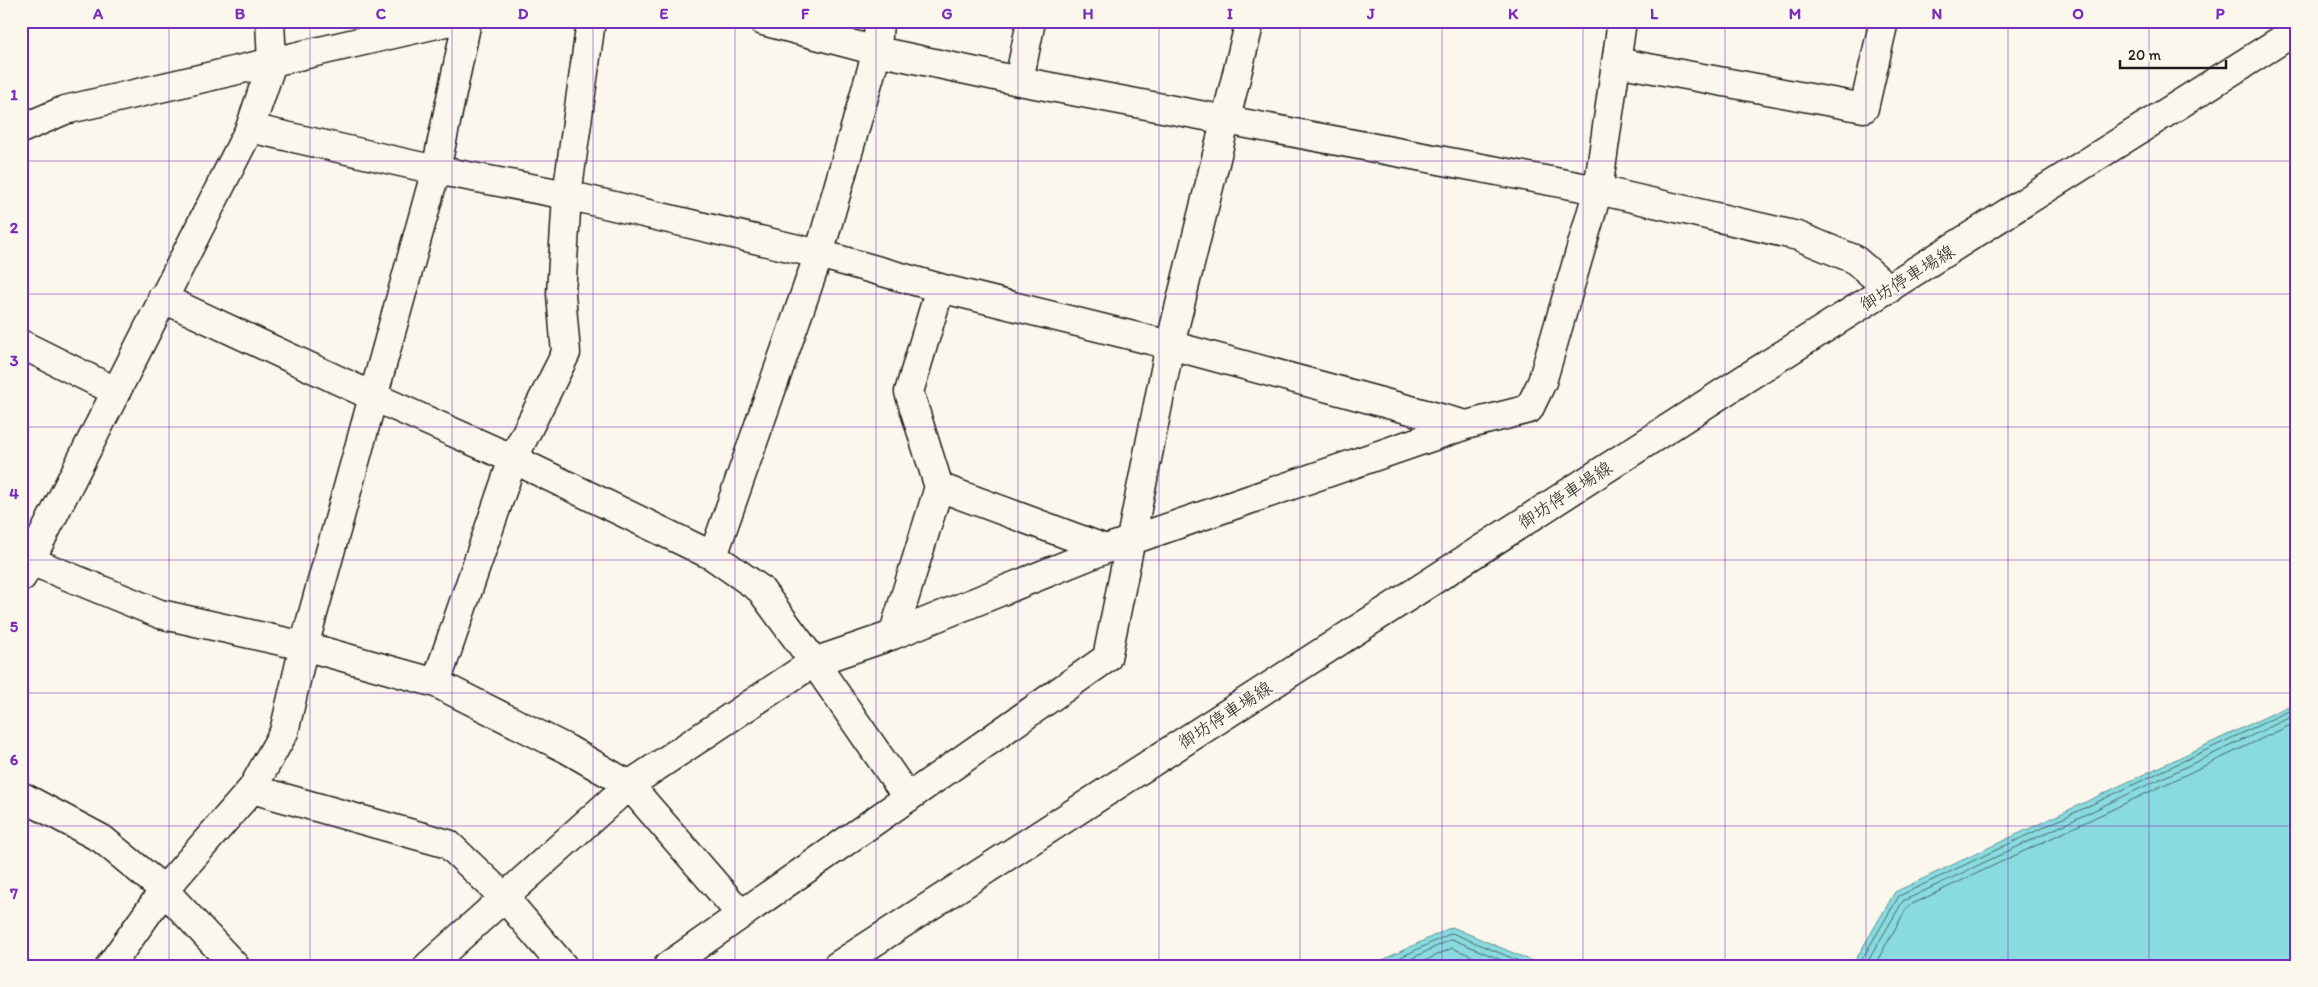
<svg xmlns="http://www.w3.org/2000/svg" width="2318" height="987" viewBox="0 0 2318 987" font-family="Itim,'Klee One',sans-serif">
<rect width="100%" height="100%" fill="#fbf7ec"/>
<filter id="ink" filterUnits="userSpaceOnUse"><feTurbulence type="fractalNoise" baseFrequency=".02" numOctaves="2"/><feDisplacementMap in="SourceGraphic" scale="10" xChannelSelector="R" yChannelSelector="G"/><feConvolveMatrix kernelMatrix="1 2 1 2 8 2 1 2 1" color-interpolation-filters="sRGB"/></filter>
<g filter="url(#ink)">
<!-- water -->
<path fill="#89dbe0" stroke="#5d8f92" d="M2297 702V966H1852L1895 892Z
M1452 927 1544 966H1370Z"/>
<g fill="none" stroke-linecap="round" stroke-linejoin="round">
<!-- shore -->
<path stroke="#48686a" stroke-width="1" d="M1382 966 1452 933 1531 966
M1396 966 1452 939 1515 966
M1414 966 1452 948 1496 966
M1858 966 1899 896 2297 707
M1865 966 1903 901 2297 714
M1874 966 1908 906 2297 722"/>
<defs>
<path id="minor" d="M763 21 877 51 1019 81 1598 190 1798 236 1854 259 1889 289
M1616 62 1864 108 1884 21
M1019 81 1031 21
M250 128 436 170 567 195 819 254 940 288 1170 345 1466 425
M21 129 65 110 450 21
M162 298 372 396 513 459 713 556 760 589 814 662 908 798
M21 344 115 391
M939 487 1106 549
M713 556 819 254 877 51 879 21
M21 557 160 614 304 646 436 683 567 749 629 785 740 913
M22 577 250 128 272 63 270 21
M893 635 939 487 909 392 940 288
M436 683 513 459 566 353 561 294 567 195 591 21
M252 789 448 844 504 897 563 966
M21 796 102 839 164 890 235 966
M110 966 164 890 252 789 284 732 304 646 436 170 467 21
M428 966 629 785 814 662 893 635 1106 549 1466 425 1529 409 1542 382 1598 190 1622 21
M668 966 1107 658 1170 345 1250 21"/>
<path id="major" d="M837 966 1746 378 2297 30"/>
</defs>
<!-- minor casing -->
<use href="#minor" stroke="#1c1c1c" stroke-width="31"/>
<!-- major casing -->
<use href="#major" stroke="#1c1c1c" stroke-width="31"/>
<!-- minor -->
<use href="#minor" stroke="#fbf7ec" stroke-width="28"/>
<!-- major -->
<use href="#major" stroke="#fbf7ec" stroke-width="28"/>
</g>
</g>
<!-- grid -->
<path fill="none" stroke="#7b2cbf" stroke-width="1" stroke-opacity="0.55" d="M169 21V966M310 21V966M452 21V966M593 21V966M735 21V966M876 21V966M1018 21V966M1159 21V966M1300 21V966M1442 21V966M1583 21V966M1725 21V966M1866 21V966M2008 21V966M2149 21V966M21 161H2297M21 294H2297M21 427H2297M21 560H2297M21 693H2297M21 826H2297"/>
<g text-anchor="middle" stroke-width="4" stroke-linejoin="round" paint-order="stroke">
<!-- street labels -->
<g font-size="18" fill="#1c1c1c" stroke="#fbf7ec">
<text transform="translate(1907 278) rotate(-32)" y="6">御坊停車場線</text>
<text transform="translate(1565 495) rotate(-33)" y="6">御坊停車場線</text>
<text transform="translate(1225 715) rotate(-33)" y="6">御坊停車場線</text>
</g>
</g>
<!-- margin -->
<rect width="2318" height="987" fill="none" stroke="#fbf7ec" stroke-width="55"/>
<!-- scale -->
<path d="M2120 60v8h106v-8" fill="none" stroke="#1c1c1c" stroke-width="2.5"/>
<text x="2128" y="60" font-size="15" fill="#1c1c1c" stroke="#fbf7ec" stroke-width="4" paint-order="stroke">20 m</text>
<rect x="28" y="28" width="2262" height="932" fill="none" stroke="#7b2cbf" stroke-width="2"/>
<g font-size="16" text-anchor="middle" font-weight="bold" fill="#7b2cbf">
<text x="98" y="19">A</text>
<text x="240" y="19">B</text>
<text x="381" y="19">C</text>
<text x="523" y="19">D</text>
<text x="664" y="19">E</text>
<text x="805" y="19">F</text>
<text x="947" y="19">G</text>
<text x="1088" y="19">H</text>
<text x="1230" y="19">I</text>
<text x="1371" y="19">J</text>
<text x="1513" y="19">K</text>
<text x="1654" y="19">L</text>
<text x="1795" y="19">M</text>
<text x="1937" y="19">N</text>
<text x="2078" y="19">O</text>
<text x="2220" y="19">P</text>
<text x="14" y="100">1</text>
<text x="14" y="233">2</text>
<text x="14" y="366">3</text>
<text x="14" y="499">4</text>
<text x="14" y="632">5</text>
<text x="14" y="765">6</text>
<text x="14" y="899">7</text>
</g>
</svg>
